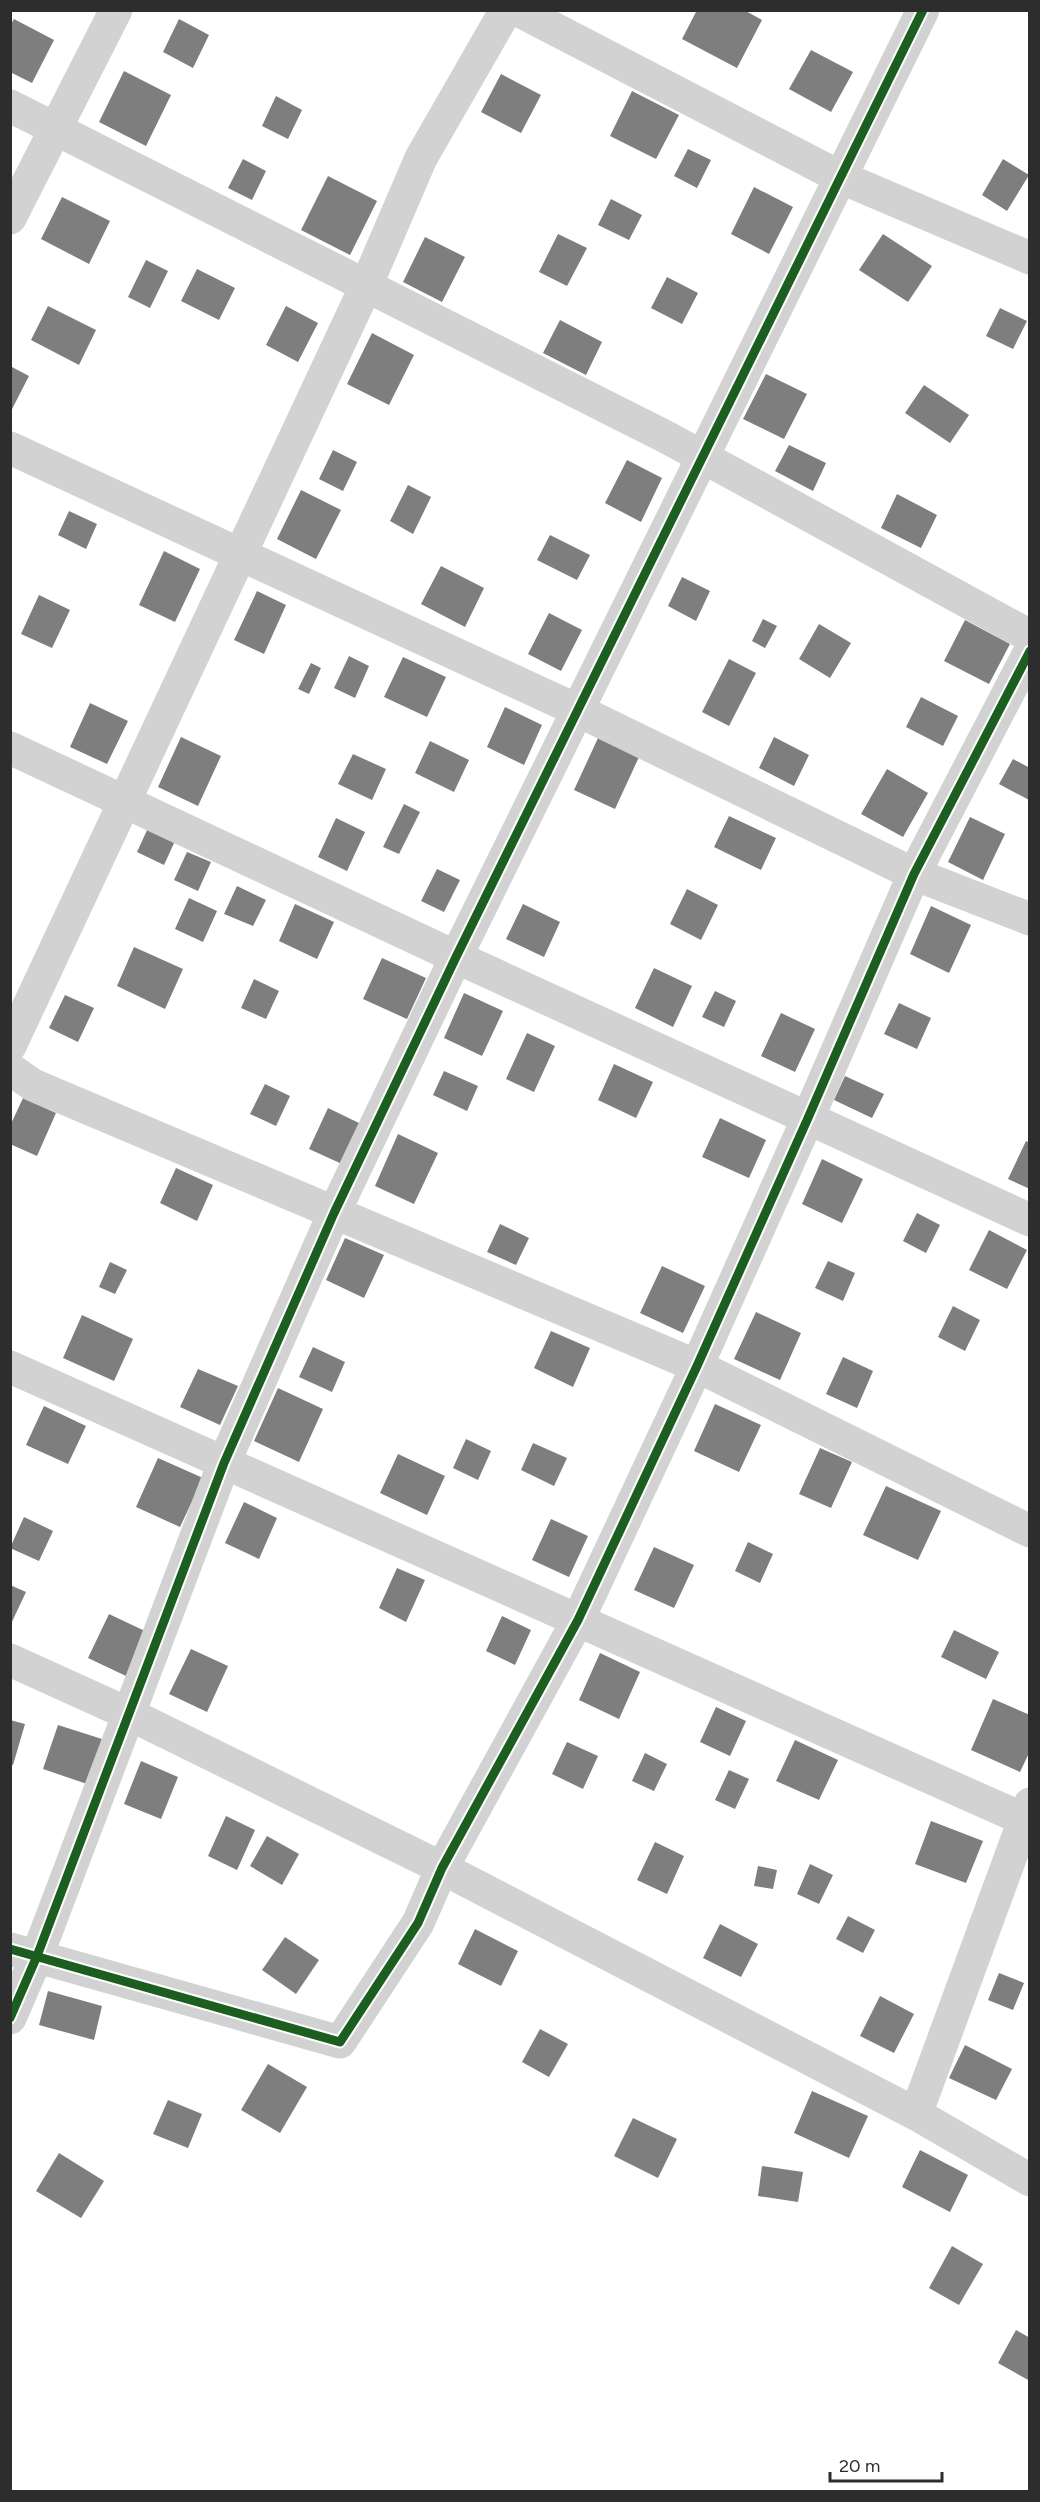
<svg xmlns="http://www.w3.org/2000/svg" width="1040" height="2502" viewBox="0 0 1040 2502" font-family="Figtree,sans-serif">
<rect width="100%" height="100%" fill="#fff"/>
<!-- building -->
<path fill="#7e7e7e" d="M697 10H744L762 20 737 68 682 39Z
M14 19 54 40 32 83 10 72V26Z
M179 19 209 35 193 68 163 52Z
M811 50 853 72 831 112 789 89Z
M124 71 171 95 146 146 99 122Z
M501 74 541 95 521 133 481 112Z
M632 91 679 115 656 159 610 136Z
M276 96 302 110 288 139 262 126Z
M688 149 711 160 697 188 674 176Z
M243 159 266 171 252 200 228 188Z
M1003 159 1029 175 1007 211 982 195Z
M328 176 377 201 350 255 301 230Z
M754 187 793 207 769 254 731 234Z
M62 197 110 221 89 264 41 239Z
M611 199 642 215 629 240 598 225Z
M558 234 587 248 567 286 539 272Z
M883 234 932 266 908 302 859 270Z
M425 237 465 257 442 302 403 282Z
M146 260 168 271 150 308 128 297Z
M197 269 235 288 219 320 181 301Z
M667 277 698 293 682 324 651 308Z
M48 306 96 330 79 365 31 340Z
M286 306 318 323 298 362 266 345Z
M1000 308 1027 321 1013 349 986 336Z
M560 320 602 342 586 375 543 353Z
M372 333 414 355 389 405 347 384Z
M10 366 29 376 10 413Z
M766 374 807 394 784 439 743 419Z
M924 385 969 415 950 443 905 413Z
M789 445 826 463 813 491 775 471Z
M333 450 357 462 343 491 319 479Z
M627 460 662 478 641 522 605 503Z
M408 485 431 497 413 534 390 521Z
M301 490 341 510 316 559 277 539Z
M897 494 937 515 921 548 881 528Z
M69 511 97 524 86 549 58 535Z
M550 535 590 555 577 580 537 560Z
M164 551 200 569 175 622 139 605Z
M441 566 484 588 465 627 421 604Z
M682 577 710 591 696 621 668 606Z
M257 591 286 605 264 654 234 640Z
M39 595 70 610 52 648 21 634Z
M549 613 582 630 561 671 528 654Z
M763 619 777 626 765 648 752 641Z
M965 620 1010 644 989 684 944 661Z
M819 624 851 643 830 678 799 659Z
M349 656 369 666 355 698 334 688Z
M403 657 446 677 427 717 384 697Z
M729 659 756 673 729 726 702 712Z
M311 663 321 668 309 694 298 689Z
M921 697 958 716 943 746 906 727Z
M90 703 128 721 107 764 70 747Z
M505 707 542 725 524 765 487 747Z
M181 737 221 756 198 806 158 787Z
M774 737 809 755 794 786 759 768Z
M598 738 639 757 615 809 574 790Z
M430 741 469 760 454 792 415 773Z
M353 754 386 769 372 800 338 784Z
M1013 759 1030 768 1029 800 999 784Z
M887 769 928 793 903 837 861 814Z
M404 804 420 812 399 854 383 847Z
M729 816 776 838 761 870 714 847Z
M970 817 1005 834 983 880 948 862Z
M336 818 365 832 347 871 318 857Z
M148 828 175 841 164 865 137 852Z
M187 852 211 862 198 891 174 880Z
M437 869 460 880 444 912 421 901Z
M237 886 266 900 253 926 224 914Z
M687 889 718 905 701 940 670 924Z
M189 898 217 911 203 942 175 929Z
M295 904 334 922 317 959 279 941Z
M523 904 560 922 544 957 506 939Z
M931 906 971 925 949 973 910 954Z
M134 947 183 969 165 1009 117 986Z
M382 958 426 978 407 1019 363 999Z
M654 968 692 986 673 1027 635 1008Z
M254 979 279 991 266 1019 241 1008Z
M715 991 736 1001 724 1027 702 1017Z
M464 993 503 1011 482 1056 444 1038Z
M65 995 94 1008 78 1042 49 1028Z
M899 1003 931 1018 917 1049 884 1034Z
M781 1013 815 1029 795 1072 761 1056Z
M527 1033 555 1046 534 1092 506 1079Z
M614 1064 653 1082 636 1118 598 1100Z
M444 1071 478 1086 467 1111 433 1095Z
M845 1076 884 1094 872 1118 834 1100Z
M265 1084 290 1096 276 1126 250 1114Z
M23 1098 56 1113 37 1156 10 1144V1126Z
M328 1108 361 1124 342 1164 309 1149Z
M720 1118 766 1140 749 1178 702 1157Z
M398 1134 438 1153 414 1204 375 1186Z
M1026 1141 1030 1143V1189L1008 1179Z
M822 1159 863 1179 842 1223 802 1204Z
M176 1168 213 1185 197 1221 160 1203Z
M917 1213 940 1225 926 1253 903 1241Z
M500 1224 529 1238 516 1265 487 1252Z
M989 1230 1027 1250 1007 1289 969 1270Z
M345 1238 384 1255 364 1298 326 1280Z
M828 1261 855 1273 843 1301 815 1288Z
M110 1262 127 1270 115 1294 99 1287Z
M662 1266 705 1286 683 1333 640 1313Z
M953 1306 980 1320 965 1351 938 1337Z
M756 1312 801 1333 780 1380 734 1359Z
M82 1315 133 1339 114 1381 63 1358Z
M551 1331 590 1348 573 1387 534 1368Z
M313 1347 345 1362 332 1392 299 1377Z
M843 1357 873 1371 857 1408 826 1394Z
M198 1369 238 1386 220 1425 180 1407Z
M278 1388 323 1409 299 1462 254 1441Z
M715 1404 761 1425 739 1472 694 1451Z
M44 1406 86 1426 68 1464 26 1445Z
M466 1439 491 1451 478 1480 453 1468Z
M533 1443 567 1458 554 1486 521 1470Z
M820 1448 852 1462 831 1508 799 1494Z
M398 1454 445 1476 427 1515 380 1493Z
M158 1458 203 1478 180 1527 136 1507Z
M886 1486 941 1511 918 1560 863 1535Z
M244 1502 277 1518 259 1559 225 1543Z
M24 1517 53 1531 39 1561 10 1548Z
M551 1519 588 1536 569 1577 532 1560Z
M748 1542 773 1554 760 1583 735 1571Z
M654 1547 694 1565 674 1608 634 1590Z
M397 1568 425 1580 406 1622 379 1608Z
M10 1585 26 1592 10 1626Z
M109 1614 147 1632 126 1676 88 1658Z
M502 1616 531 1630 515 1665 486 1651Z
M954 1630 999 1652 986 1679 941 1657Z
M191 1649 228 1666 207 1712 169 1694Z
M600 1653 640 1672 619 1719 579 1700Z
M993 1699 1030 1715V1751L1020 1772 971 1750Z
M716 1707 746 1721 730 1756 700 1742Z
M10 1720 25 1724 13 1765 10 1764Z
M58 1725 102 1739 87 1784 43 1769Z
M795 1740 838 1760 819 1800 776 1781Z
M567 1742 598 1756 583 1789 552 1774Z
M645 1753 667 1764 654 1791 632 1781Z
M141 1761 178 1777 161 1819 124 1804Z
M729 1770 749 1779 735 1809 715 1800Z
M226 1816 255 1830 237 1870 208 1856Z
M931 1821 983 1841 966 1883 915 1864Z
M267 1836 299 1854 282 1885 250 1866Z
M655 1842 684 1856 667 1894 637 1880Z
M810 1864 833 1875 819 1904 797 1894Z
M758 1866 777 1870 773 1889 754 1886Z
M848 1916 875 1930 863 1953 836 1939Z
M720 1924 758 1944 741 1977 703 1958Z
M475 1929 518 1951 501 1986 458 1964Z
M285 1937 319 1960 296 1994 262 1970Z
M999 1973 1024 1983 1013 2010 988 2000Z
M48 1991 102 2006 94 2040 39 2025Z
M880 1996 914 2014 894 2053 860 2036Z
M540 2029 568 2044 549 2077 522 2062Z
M965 2045 1012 2069 996 2100 949 2078Z
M268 2064 307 2087 280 2133 241 2110Z
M812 2091 868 2116 849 2158 794 2133Z
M168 2100 202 2114 188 2148 153 2134Z
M633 2118 677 2139 658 2178 614 2156Z
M920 2150 968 2175 950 2212 902 2187Z
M59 2153 104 2181 81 2218 36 2191Z
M762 2166 803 2172 798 2202 758 2196Z
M952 2246 983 2264 959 2305 929 2288Z
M1016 2330 1030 2338V2381L998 2363Z"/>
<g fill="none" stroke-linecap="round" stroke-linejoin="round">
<!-- minor -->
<path stroke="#d2d2d2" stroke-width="33" d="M518 10 840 177 1030 258
M10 106 668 438 1030 636
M10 218 116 10
M10 448 579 711 914 874 1030 919
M10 748 456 957 1030 1220
M10 1046 366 286 421 158 506 10
M10 1069 33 1085 697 1366 1030 1531
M10 1367 1030 1822
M10 1660 129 1714 442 1868 916 2114 1030 2180
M10 1949 340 2042 418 1923 442 1868 578 1620 697 1366 808 1118 914 874 1030 651
M10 2018 37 1956 224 1463 334 1213 456 957 923 10
M916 2114 1030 1804"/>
<defs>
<path id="cycleway" d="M10 1949 340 2042 418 1923 442 1868 578 1620 697 1366 808 1118 914 874 1030 651
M10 2018 37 1956 224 1463 334 1213 456 957 923 10"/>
</defs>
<!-- cycleway casing -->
<use href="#cycleway" stroke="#fff" stroke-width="13"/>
<!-- cycleway -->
<use href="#cycleway" stroke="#1b5e20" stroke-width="9"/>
</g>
<!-- border -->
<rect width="1040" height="2502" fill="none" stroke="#2d2d2d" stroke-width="24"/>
<!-- scale -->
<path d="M830 2472v9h112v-9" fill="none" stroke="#2d2d2d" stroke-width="3"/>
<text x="839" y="2472" font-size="18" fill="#2d2d2d" stroke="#ffffff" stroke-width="4.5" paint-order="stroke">20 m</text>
</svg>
